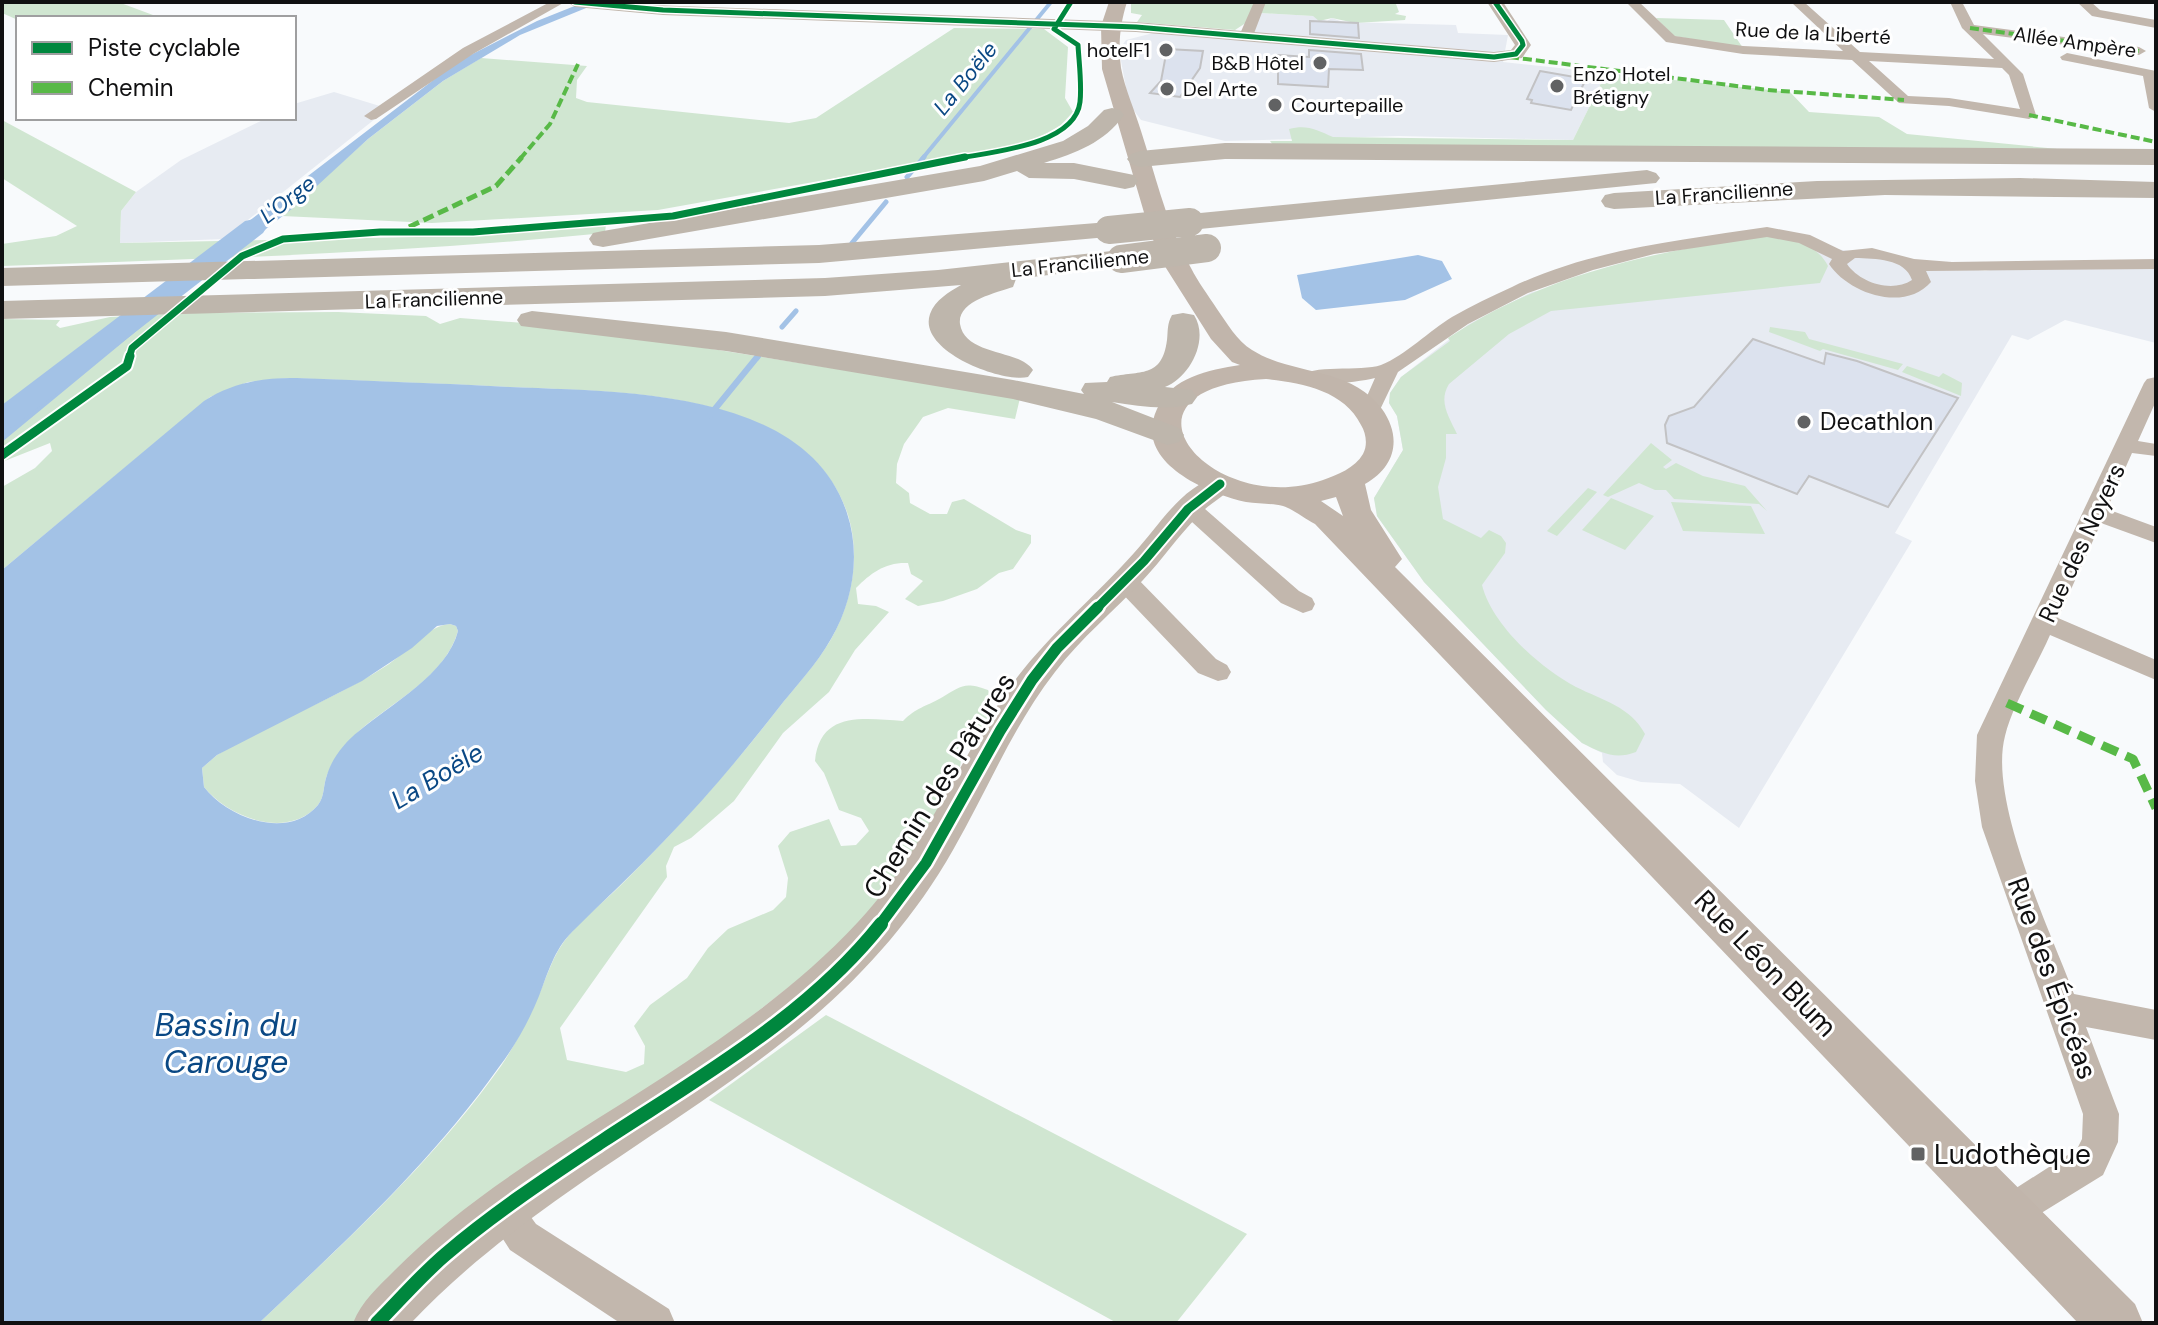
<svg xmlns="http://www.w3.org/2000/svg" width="2158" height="1325" viewBox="0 0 2158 1325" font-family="'DM Sans',sans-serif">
<rect width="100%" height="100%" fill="#f8fafc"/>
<!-- built -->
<path fill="#e7ebf2" d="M1261 13 1313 16 1327 21 1332 18 1343 22 1456 25 1458 33 1508 35 1503 62 1606 73 1573 140 1399 136 1225 141 1141 120 1129 104 1119 50 1126 40 1157 32 1245 36Z
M334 92 383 107 375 119 224 239 120 243 121 211 136 192 181 160 267 118H294V104Z
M1809 245 1985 271 1996 269 2156 268V343L2065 320 2028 340 2012 335 1895 533 1912 541 1739 828 1680 784 1641 782 1617 775 1603 762 1602 753 1582 743 1546 710 1424 582 1377 516 1374 498 1403 450 1397 416 1389 403 1390 393 1401 377 1469 324 1532 292Z"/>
<!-- green -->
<path fill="#d0e6d1" d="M2 2H118L161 18 18 20 2 13Z
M1131 2H1378L1396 4 1399 12 1395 14 1406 16 1405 20 1355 23 1332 18 1319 21 1313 16 1261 13 1235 30 1137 22 1142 15 1131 13Z
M1656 18 1724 20 1743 48 1674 36Z
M954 28 1044 29 1068 47 1065 98 1073 112 1061 125 1030 143 658 210 432 223 282 216 368 139 443 81 481 58 587 66 577 80 576 98 587 102 789 123 816 118Z
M1606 73 1790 92 1809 112 1879 117 1907 134 2058 149 1273 145 1270 141H1292L1289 129C1307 124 1317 130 1333 137L1573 140Z
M2 120 136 192 121 211 120 243 467 236 606 224 605 233C405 253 204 259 2 266V244L56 236 77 226 2 178Z
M1766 235C1791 241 1816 242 1828 266L1820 283 1551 311 1509 334 1449 384C1438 402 1449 417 1457 434H1446V458L1438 487 1443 519 1481 538 1489 530 1501 536 1506 543 1505 553 1482 585C1492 625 1540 668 1576 687 1602 700 1631 707 1645 734L1636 752C1615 760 1602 753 1582 743L1546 710 1424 582 1377 516 1374 498 1403 450 1397 416 1389 403 1390 393 1401 377 1450 341 1448 338C1544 274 1653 252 1766 235Z
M338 312 426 316 440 324 460 318 574 327 1020 398 1015 419 948 408 923 417 904 444 897 464 896 483 909 493 910 503 930 514H947L952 502 964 499 1016 530 1031 535V543L1013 569 999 573 977 589 943 601 918 606 905 599 923 581 911 574 908 563C885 562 871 573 856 588L858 604 876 606 889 612 855 650 829 692 783 733 734 801 691 838 674 847 666 866 667 877 560 1028 567 1060 626 1072 644 1064 645 1046 634 1026 650 1005 687 978 708 948 728 929 773 910 786 897 788 878 778 846 790 832 829 819 841 846 856 845 869 831 861 818 839 810 824 773 815 761C820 710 865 719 903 721 917 707 925 707 941 698 961 686 964 681 988 690 1001 719 985 730 963 748L955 799 862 930 358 1323H259C344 1243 433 1162 501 1066 515 1045 526 1023 536 1001 547 978 552 955 569 935 586 915 609 898 628 878 682 824 733 767 780 706 797 685 816 664 830 641 852 603 861 557 848 515 806 388 617 392 509 387 435 383 361 381 287 378L248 382 210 397 2 570V487L35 468 52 451 50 443 2 462V319L60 320 56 325 60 328 110 317 194 313Z
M1770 327 1805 332 1809 339 1903 364 1898 370 1823 349 1820 351 1769 332Z
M1907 366 1939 377 1943 373 1962 383 1961 396 1902 372Z
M1651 443 1672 460 1663 467 1666 469 1676 463 1703 476 1745 486 1767 511 1759 504 1674 499 1666 490H1655L1639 483 1608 497 1603 495Z
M1588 488 1597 492 1557 536 1547 531Z
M1611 498 1654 516 1625 550 1582 530Z
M1671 502 1751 506 1765 534 1683 531Z
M450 624 456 626 458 631C444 680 388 703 355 735 343 746 333 760 327 775 323 785 325 796 318 805 288 840 229 818 204 787L202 768 217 755C272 721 334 700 389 664 406 652 429 625 450 624Z
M826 1015 1247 1234 1176 1323H1117L709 1100Z"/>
<!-- water -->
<path fill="#a3c2e6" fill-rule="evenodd" d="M577 5 591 6 520 35 443 81 368 139 293 208 226 260H198L457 62 537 21Z
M1418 255 1442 261 1452 279 1405 300 1316 310 1302 298 1297 275Z
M151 319 2 442V413L69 362 82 355 80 351C107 331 117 320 151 319Z
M297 378C368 381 439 383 510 387 616 392 806 387 847 513 861 555 853 601 831 639 817 664 795 687 777 710 742 755 705 799 665 840 635 872 603 901 572 932 554 950 548 973 539 996 529 1021 515 1046 499 1067 431 1163 344 1243 259 1323H2V570L204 401C232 383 264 377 297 378ZM450 624 456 626 458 631C447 674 391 704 359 731 345 742 332 758 327 775 323 785 325 796 318 805 288 841 228 818 204 787L202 768 217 755 362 681 412 648 437 626Z"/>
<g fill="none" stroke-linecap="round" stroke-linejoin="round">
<!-- stream-far2 -->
<path stroke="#a3c2e6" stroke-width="4" d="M922 159 1051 2"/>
<!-- stream-far1 -->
<path stroke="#a3c2e6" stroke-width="5" d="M907 177 924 157
M852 243 886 202
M782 327 796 311
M757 358 759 355"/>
<!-- stream -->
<path stroke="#a3c2e6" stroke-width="6" d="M710 415 758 356"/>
<!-- river -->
<path fill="#a3c2e6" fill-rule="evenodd" d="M254 219 263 221 267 227 263 233 13 427 2 430V405L245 221Z"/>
</g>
<!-- building -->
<path fill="#dce2ee" stroke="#c2c2c4" stroke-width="2" d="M1310 21 1358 23 1359 38 1310 34Z
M1167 49 1203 51 1200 68 1180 97 1150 93 1161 81Z
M1309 50 1361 54 1363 70 1329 69 1328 87 1278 84V55L1309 57Z
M1540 71 1586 79 1571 110 1531 103 1532 100 1527 99Z
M1753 339 1824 364 1826 353 1857 361 1958 398 1888 507 1809 476 1797 494 1667 443 1665 425 1669 416 1694 407Z"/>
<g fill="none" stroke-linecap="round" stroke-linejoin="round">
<!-- minor -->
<path fill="#c2b7ad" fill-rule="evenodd" d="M550 2H565L473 54 376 119 371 120 364 116 463 48Z
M1254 2H1266L1253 36 1241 39 1239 36Z
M1626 2H1639L1675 36 1743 46 1843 51 1791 2H1804L1860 52 1994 59 1962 28 1950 2H1962L1974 25 2139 47 2146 51 2139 55 1983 34 2023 74 2036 115 2029 119 1949 106 1899 103 1852 60 1743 54 1666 42ZM1869 61 2002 68 2009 75 2020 109 1949 98 1908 96Z
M2077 2H2091L2100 10 2156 20V28L2092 16Z
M2067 53 2156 71V112L2149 108 2143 76 2062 60 2060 57Z
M1767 227 1810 235 1843 251 1872 248 1914 259 1952 262 2156 259V269L1926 271 1931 282C1904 313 1848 293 1829 264L1832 259 1799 243 1767 237 1654 254 1593 270 1528 293 1468 324 1398 372 1377 416 1370 418 1360 412 1375 378C1358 382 1310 389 1299 377 1310 364 1361 372 1381 365 1406 355 1429 331 1452 317 1471 306 1492 296 1512 287 1591 249 1682 240 1767 227ZM1855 258C1875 259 1905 258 1912 280 1892 293 1860 283 1847 264Z
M2156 377V401L2138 441 2156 444V456L2132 453 2107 509 2156 527V543L2101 523 2058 618 2156 660V680L2050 635C2037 665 2012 706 2005 736 1988 801 2050 930 2074 994L2156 1010V1040L2086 1027 2119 1114 2118 1142 2103 1175 2009 1233 1996 1227 1990 1214 1996 1201 2077 1149 2082 1139 2083 1114 1982 827 1975 781 1977 735 2144 383 2147 379Z
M1189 500 1197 502 1299 591 1312 598 1315 604 1312 610 1303 613 1281 603 1181 512 1178 507 1181 502Z
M1124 572 1133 574 1216 659 1227 665 1231 672 1227 679 1218 681 1198 673 1115 586 1112 580 1115 574Z
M504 1192 517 1198 536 1224 669 1309 675 1323H620L510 1250 485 1211 491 1198Z"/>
<!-- tertiary -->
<path fill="#c2b7ad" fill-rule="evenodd" d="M567 2 1136 22 1494 52 1511 50 1515 45 1487 2H1503L1531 45 1522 58 1494 62 1136 32 663 15 575 7Z
M1220 476 1230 478 1234 484C1225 497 1208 504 1198 516 1178 536 1162 560 1143 580 1114 611 1081 638 1055 672 1013 726 987 791 953 850 915 917 864 975 805 1024 678 1130 525 1202 411 1323H353C362 1301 378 1287 394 1271 478 1186 587 1128 686 1062 747 1021 807 977 858 922 921 855 954 769 1005 694 1042 640 1091 601 1134 553 1159 526 1182 485 1220 476Z"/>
<!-- secondary -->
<path fill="#c1b5ab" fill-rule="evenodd" d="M1109 2H1127C1120 24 1118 44 1121 68 1125 89 1135 111 1141 131 1156 177 1167 226 1191 268 1198 282 1208 295 1217 309 1227 323 1237 341 1252 350 1293 376 1350 366 1382 409 1402 437 1396 467 1365 484L1371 510 1402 559 1395 567 2135 1304 2143 1323H2078L1315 524C1305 519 1293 509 1283 506 1272 503 1258 504 1246 502 1207 493 1132 462 1157 409 1172 377 1208 370 1240 365L1232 362 1211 339 1166 268 1150 233 1102 69 1101 26ZM1266 379C1301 383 1344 390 1361 425 1366 433 1368 445 1363 454 1355 468 1337 475 1323 480 1212 519 1099 388 1266 379ZM1336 497 1343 516 1321 501Z"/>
<!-- trunk -->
<path fill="#beb6ac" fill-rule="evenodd" d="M1112 108 1120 110 1124 115C1104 143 1076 153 1044 163H1074L1134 175 1138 181 1134 187 1125 189 1074 179 1029 178 1017 171 984 181 603 247 593 245 589 239 593 233 603 231 980 166 1063 141 1088 126 1104 110Z
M1225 143 2156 149V165L1225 159 1140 167 1131 164 1127 159 1131 154 1140 151Z
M1647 170 1656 173 1660 178 1656 183 1190 230 1180 228 1176 222 1180 216 1190 214Z
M2020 178 2156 182V198L1885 195 1614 209 1605 207 1601 201 1605 195 1614 193 1817 181Z
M1109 222 1119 224 1123 230 1119 236 819 263 2 286V268L819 245Z
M1121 250 1131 253 1135 259 1131 265 1016 279 1013 287C996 293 957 301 960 324 965 356 1019 349 1033 370L1028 377C1002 383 917 351 930 314 935 300 949 292 961 285L825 296 2 319V301L825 278 938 270Z
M532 311 726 332 1013 380 1084 394 1081 390 1085 383 1107 382 1110 377C1140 370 1162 379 1167 340 1168 330 1167 324 1172 315L1183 313 1194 315C1210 340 1189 378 1165 387L1192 390 1197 397 1192 404C1166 411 1139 406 1112 402L1179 428 1184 435 1179 442 1167 445 1096 419 1013 399 726 351 521 326 517 320 521 314Z"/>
<!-- trunk-bridge -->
<path stroke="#beb6ac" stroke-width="28" d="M1109 230 1190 222
M1121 259 1207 248"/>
<!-- quiet-far2 -->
<path stroke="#58b947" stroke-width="4" stroke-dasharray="9 4" stroke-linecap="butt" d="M1970 28 2139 51
M1510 57 1768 90 1904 100
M2029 115 2156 142
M520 159 550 124 578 64"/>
<!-- quiet-far1 -->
<path stroke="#58b947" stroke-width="5" stroke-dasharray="11 5" stroke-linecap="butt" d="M409 227 496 186 522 157"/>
<!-- quiet -->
<path stroke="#58b947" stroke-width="9" stroke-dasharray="17 9" stroke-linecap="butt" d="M2007 703 2133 759 2156 808"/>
<defs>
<path id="cycleway-far4" d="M575 2 663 10 1136 27 1494 57 1516 54 1523 45 1522 41 1495 2
M955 159C989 152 1075 146 1080 102 1082 84 1079 63 1078 45L1054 29 1071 2"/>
<path id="cycleway-far3" d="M129 358 132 348 242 256 283 239 380 232H473L673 216 965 157"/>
<path id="cycleway-far2" d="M2 455 127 366 130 356
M1096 609 1144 561 1188 509 1220 484"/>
<path id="cycleway-far1" d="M879 926 926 863 1000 731 1032 680 1057 648 1098 607"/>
<path id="cycleway" d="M377 1323C400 1300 421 1275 446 1254 495 1212 550 1176 604 1140 700 1077 808 1016 881 924"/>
</defs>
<!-- cycleway-far4 casing -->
<use href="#cycleway-far4" stroke="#fff" stroke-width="8"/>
<!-- cycleway-far3 casing -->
<use href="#cycleway-far3" stroke="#fff" stroke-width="10"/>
<!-- cycleway-far2 casing -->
<use href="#cycleway-far2" stroke="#fff" stroke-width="13"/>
<!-- cycleway-far1 casing -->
<use href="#cycleway-far1" stroke="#fff" stroke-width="16"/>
<!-- cycleway casing -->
<use href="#cycleway" stroke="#fff" stroke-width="19"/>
<!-- cycleway-far4 -->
<use href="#cycleway-far4" stroke="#00873e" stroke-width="5"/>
<!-- cycleway-far3 -->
<use href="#cycleway-far3" stroke="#00873e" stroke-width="7"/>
<!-- cycleway-far2 -->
<use href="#cycleway-far2" stroke="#00873e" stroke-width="9"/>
<!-- cycleway-far1 -->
<use href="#cycleway-far1" stroke="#00873e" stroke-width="11"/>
<!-- cycleway -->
<use href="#cycleway" stroke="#00873e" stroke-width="14"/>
</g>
<!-- markers -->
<g fill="#616263" stroke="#fff" stroke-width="3">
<circle cx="1166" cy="50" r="8"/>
<circle cx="1320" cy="63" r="8"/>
<circle cx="1557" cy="86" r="8"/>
<circle cx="1167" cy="89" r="8"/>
<circle cx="1275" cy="105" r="8"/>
<circle cx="1804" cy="422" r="8"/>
<rect x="1910" y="1146" width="16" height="16" rx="4"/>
</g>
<g text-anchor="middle" stroke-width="6" stroke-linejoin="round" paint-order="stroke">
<!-- far-street labels -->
<g font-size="20" fill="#101011" stroke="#fff">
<text transform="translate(1813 33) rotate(3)" y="7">Rue de la Liberté</text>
<text transform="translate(2075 42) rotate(8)" y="7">Allée Ampère</text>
<text transform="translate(1724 193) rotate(-4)" y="7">La Francilienne</text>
<text transform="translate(1080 263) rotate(-6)" y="7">La Francilienne</text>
<text transform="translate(434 299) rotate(-2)" y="7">La Francilienne</text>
</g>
<!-- far-poi labels -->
<g font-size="20" fill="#101011" stroke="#fff" text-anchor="start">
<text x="1150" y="57" text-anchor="end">hotelF1</text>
<text x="1304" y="70" text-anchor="end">B&amp;B Hôtel</text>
<text x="1573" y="81">Enzo Hotel<tspan x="1573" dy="23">Brétigny</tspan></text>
<text x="1183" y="96">Del Arte</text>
<text x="1291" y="112">Courtepaille</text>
</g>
<!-- far-water labels -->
<g font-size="22" font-style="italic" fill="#0a4884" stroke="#fff">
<text transform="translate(965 78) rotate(-51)" y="8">La Boële</text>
<text transform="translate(287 199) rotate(-38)" y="8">L'Orge</text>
</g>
<!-- poi labels -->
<g font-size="24" fill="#101011" stroke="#fff" text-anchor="start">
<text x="1820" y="430">Decathlon</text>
</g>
<!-- street labels -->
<g font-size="24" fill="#101011" stroke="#fff">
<text transform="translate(2082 543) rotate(-65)" y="8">Rue des Noyers</text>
</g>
<!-- water labels -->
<g font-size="26" font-style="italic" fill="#0a4884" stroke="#fff">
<text transform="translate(437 776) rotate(-31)" y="9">La Boële</text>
</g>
<!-- near-street labels -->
<g font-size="28" fill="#101011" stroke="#fff">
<text transform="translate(939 785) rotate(-58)" y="10">Chemin des Pâtures</text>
<text transform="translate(1766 963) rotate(46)" y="10">Rue Léon Blum</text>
<text transform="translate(2053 978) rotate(70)" y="10">Rue des Épicéas</text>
</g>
<!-- near-poi labels -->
<g font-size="28" fill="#101011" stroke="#fff" text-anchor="start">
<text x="1934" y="1164">Ludothèque</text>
</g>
<!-- near-water labels -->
<g font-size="32" font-style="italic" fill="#0a4884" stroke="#fff">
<text x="226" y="1036">Bassin du<tspan x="226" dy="37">Carouge</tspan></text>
</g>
</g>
<!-- border -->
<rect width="2158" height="1325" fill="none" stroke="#101011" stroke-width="8"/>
<!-- legend -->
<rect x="16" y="16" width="280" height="104" fill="#ffffff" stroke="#9f9fa0" stroke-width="2"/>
<rect x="32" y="42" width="40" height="12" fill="#00873e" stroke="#9f9fa0" stroke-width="2"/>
<text x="88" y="56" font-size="24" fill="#101011">Piste cyclable</text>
<rect x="32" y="82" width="40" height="12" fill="#58b947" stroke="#9f9fa0" stroke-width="2"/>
<text x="88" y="96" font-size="24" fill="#101011">Chemin</text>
</svg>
